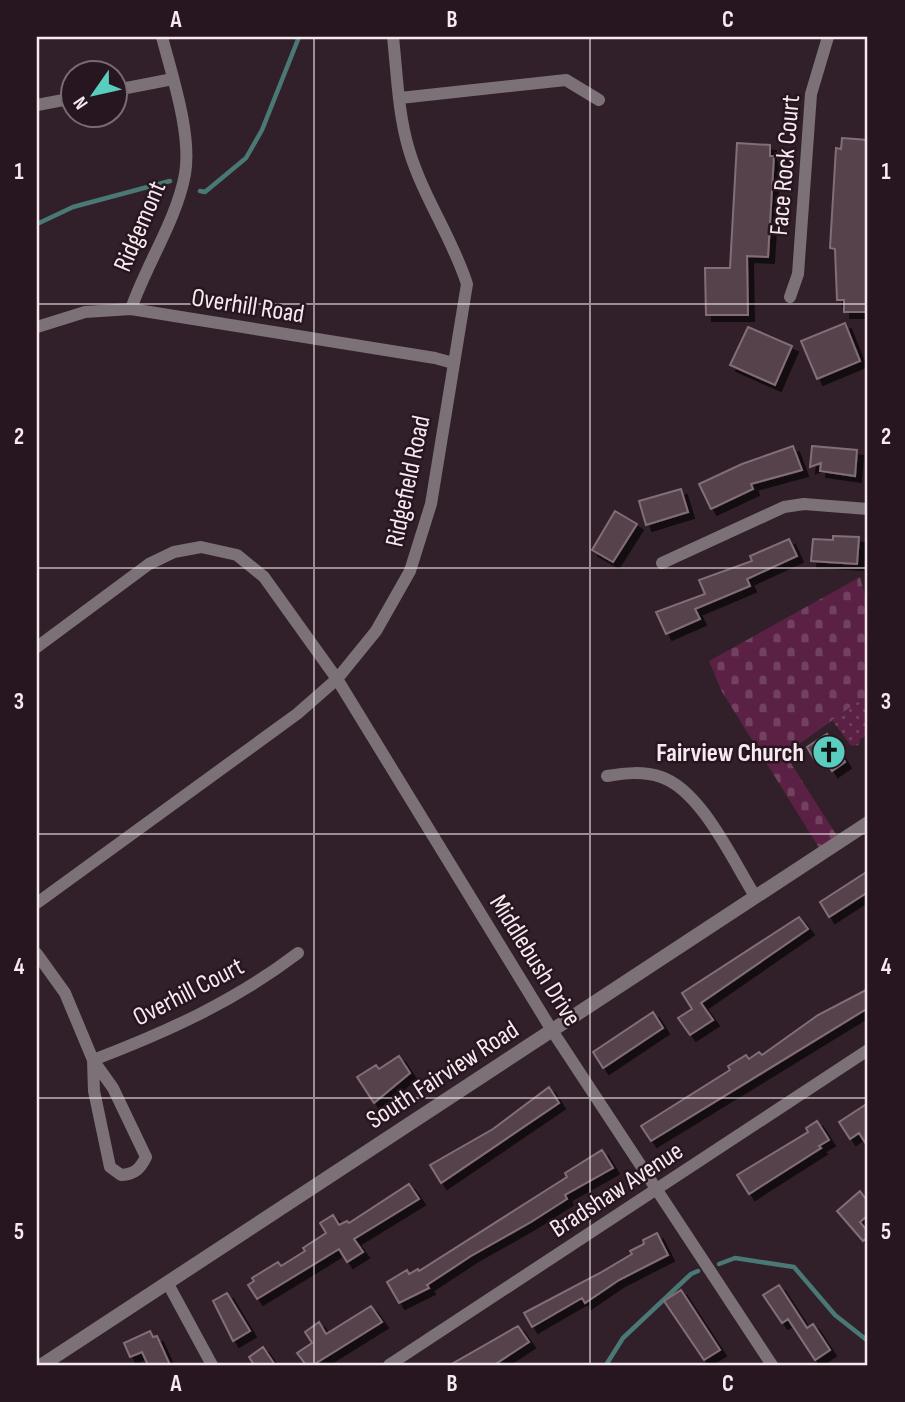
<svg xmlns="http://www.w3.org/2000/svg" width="905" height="1402" viewBox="0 0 905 1402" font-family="'Sofia Sans Condensed',sans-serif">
<defs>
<pattern id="cemetery-stones" width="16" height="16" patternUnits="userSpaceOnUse" patternTransform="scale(1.75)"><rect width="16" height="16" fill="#5a2145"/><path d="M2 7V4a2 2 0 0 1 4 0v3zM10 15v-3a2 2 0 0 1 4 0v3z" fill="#724160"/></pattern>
<pattern id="park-dots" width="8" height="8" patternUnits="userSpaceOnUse" patternTransform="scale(1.75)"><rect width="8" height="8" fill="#5a2145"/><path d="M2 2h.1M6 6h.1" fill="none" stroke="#724160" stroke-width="1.8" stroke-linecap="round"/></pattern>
<filter id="shadow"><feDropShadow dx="6" dy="6" stdDeviation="0" flood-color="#0009"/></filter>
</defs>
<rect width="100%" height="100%" fill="#312029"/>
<!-- cemetery -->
<path fill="url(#cemetery-stones)" d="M860 577 868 607V695L785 754 839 839 821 851 721 690 709 661Z"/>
<!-- park -->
<path fill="url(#park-dots)" d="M868 695V735L860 739 859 745 851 746 832 720Z"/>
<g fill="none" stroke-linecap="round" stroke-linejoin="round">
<!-- stream -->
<path stroke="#4a7875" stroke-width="4.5" d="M200 191 205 192 246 158 262 130 299 37
M37 224 73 207 170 181
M719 1264 735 1258 794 1267 835 1315 868 1341
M606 1365 623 1338 691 1274 698 1271"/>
</g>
<!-- building -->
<path fill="#55424c" stroke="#826d79" stroke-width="2" filter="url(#shadow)" d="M842 138 868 140V312H844V300H837L835 249 830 248 836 148 841 149Z
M737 143 770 145V156H774L768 257 747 256 748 315H706L705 268H730Z
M845 323 860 361 817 379 801 341Z
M748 327 792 346 775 385 730 365Z
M793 446 802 470 751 484 753 489 711 509 699 484 742 464Z
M812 446 857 450 855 476 820 471 821 463 810 467Z
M681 489 688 512 646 525 639 501Z
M615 511 637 524 613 562 592 550Z
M833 536 859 537 857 564 811 561 813 539 833 540Z
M789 539 797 556 747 579 750 586 695 609 700 619 666 634 656 612 705 594 699 580 752 561 750 556Z
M827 734 845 762 832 771 821 754 814 759 807 747Z
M868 871V892L829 917 820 902Z
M799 917 808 929 701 1003 713 1020 690 1035 678 1018 692 1009 682 993Z
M868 989V1008L651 1141 641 1126 730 1070 728 1066 746 1055 749 1059 759 1052 762 1055 818 1015Z
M653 1012 663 1028 603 1068 593 1052Z
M399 1056 410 1073 374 1103 357 1077 376 1065 379 1069Z
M549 1087 559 1103 441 1183 430 1165 493 1129Z
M868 1103V1147L859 1133 850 1139 839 1122Z
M817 1121 829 1140 819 1146 821 1148 749 1194 737 1175 808 1132 806 1128Z
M602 1150 613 1168 565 1195 567 1199 531 1222 471 1256 427 1285 429 1288 399 1303 387 1282 407 1270 409 1274 418 1269 419 1271 567 1177 565 1173Z
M409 1184 419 1199 354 1239 363 1252 347 1262 339 1249 257 1299 248 1285 254 1281 252 1278 278 1262 281 1266 305 1251 303 1248 326 1233 320 1223 333 1215 339 1225 347 1221 349 1223Z
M860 1191 868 1202V1215L860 1222 868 1232V1237L863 1241 837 1211Z
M657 1233 668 1255 619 1280 585 1303 582 1298 532 1327 524 1313 600 1273 632 1254 630 1251 644 1244 643 1240Z
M779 1285 807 1328 813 1324 830 1350 815 1360 788 1319 782 1323 763 1295Z
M681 1290 720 1350 704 1360 664 1301Z
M227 1293 250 1331 233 1341 213 1301Z
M371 1306 382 1322 313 1365H306L297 1353 312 1343 305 1332 319 1322 326 1334Z
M518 1326 529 1342 494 1365H450Z
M150 1331 153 1337 157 1336 170 1365H148L142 1352 130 1357 124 1343Z
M263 1347 275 1365H254L249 1357Z"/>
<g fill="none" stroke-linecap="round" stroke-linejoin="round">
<!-- minor -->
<path stroke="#7b7176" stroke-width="12" d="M116 90 173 79
M400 98 566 80 599 100
M37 105 74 98
M790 297 798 274 811 94 828 37
M131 309C146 265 177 219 185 174 192 135 172 75 162 37
M37 327 85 312 131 309 435 358 453 363
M662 563 784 507 804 504 868 509
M37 647 149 564 174 552 201 547 237 555 264 577 337 679 553 1032 772 1365
M607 776C625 773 643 771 661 777 701 790 733 861 755 896
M37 903 297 714 337 679 376 631 410 571 431 504 467 284C452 237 423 197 409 150 398 114 397 73 393 37
M37 954 65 993 93 1060 113 1088 146 1157C140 1169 135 1174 121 1175L110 1167 94 1091 93 1060
M93 1060C167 1032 235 1001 298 953
M167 1282 212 1365
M389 1365 868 1050"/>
<!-- tertiary -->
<path stroke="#7b7176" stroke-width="14" d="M42 1365 868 823"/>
</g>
<!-- grid -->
<path fill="none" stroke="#f6eaf0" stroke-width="2" stroke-opacity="0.55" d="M314 37V1365M590 37V1365M37 304H868M37 568H868M37 834H868M37 1098H868"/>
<!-- icons -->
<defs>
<symbol id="church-disc" viewBox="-11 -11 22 22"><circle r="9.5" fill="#59cebe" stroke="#271620"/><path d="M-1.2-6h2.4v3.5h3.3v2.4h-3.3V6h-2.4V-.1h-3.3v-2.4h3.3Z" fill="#111"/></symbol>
</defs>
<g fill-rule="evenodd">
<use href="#church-disc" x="810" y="733" width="38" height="38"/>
</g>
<g text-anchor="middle" stroke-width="5" stroke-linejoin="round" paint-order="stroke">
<!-- street labels -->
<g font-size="26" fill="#f6eaf0" stroke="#271620">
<text transform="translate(784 165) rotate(-85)" y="9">Face Rock Court</text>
<text transform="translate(139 226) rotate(-67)" y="9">Ridgemont</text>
<text transform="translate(248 305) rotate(9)" y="9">Overhill Road</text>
<text transform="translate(407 481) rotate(-78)" y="9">Ridgefield Road</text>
<text transform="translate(536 960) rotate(58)" y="9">Middlebush Drive</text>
<text transform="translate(188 991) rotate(-27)" y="9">Overhill Court</text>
<text transform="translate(442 1074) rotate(-33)" y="9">South Fairview Road</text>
<text transform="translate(616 1189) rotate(-33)" y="9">Bradshaw Avenue</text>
</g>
<!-- poi labels -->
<g font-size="26" font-weight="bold" fill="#f6eaf0" stroke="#271620" text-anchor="end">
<text x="804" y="761">Fairview Church</text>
</g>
</g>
<!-- border -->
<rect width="905" height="1402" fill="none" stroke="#271620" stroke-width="77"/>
<!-- north arrow -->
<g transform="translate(94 94) rotate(236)"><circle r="33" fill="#271620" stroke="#7a6b73" stroke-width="2"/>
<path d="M0-5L12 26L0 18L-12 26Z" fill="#59cebe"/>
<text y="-10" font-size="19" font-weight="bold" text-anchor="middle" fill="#f6eaf0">N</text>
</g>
<rect x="38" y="38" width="828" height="1326" fill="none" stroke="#f6eaf0" stroke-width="2.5"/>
<g font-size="23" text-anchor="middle" font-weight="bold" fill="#f6eaf0">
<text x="176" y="27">A</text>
<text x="452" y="27">B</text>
<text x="728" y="27">C</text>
<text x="19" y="179">1</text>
<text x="886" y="179">1</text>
<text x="19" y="444">2</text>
<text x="886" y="444">2</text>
<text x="19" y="709">3</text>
<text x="886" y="709">3</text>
<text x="19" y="974">4</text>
<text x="886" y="974">4</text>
<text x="19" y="1239">5</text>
<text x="886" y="1239">5</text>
<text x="176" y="1391">A</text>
<text x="452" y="1391">B</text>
<text x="728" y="1391">C</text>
</g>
</svg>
